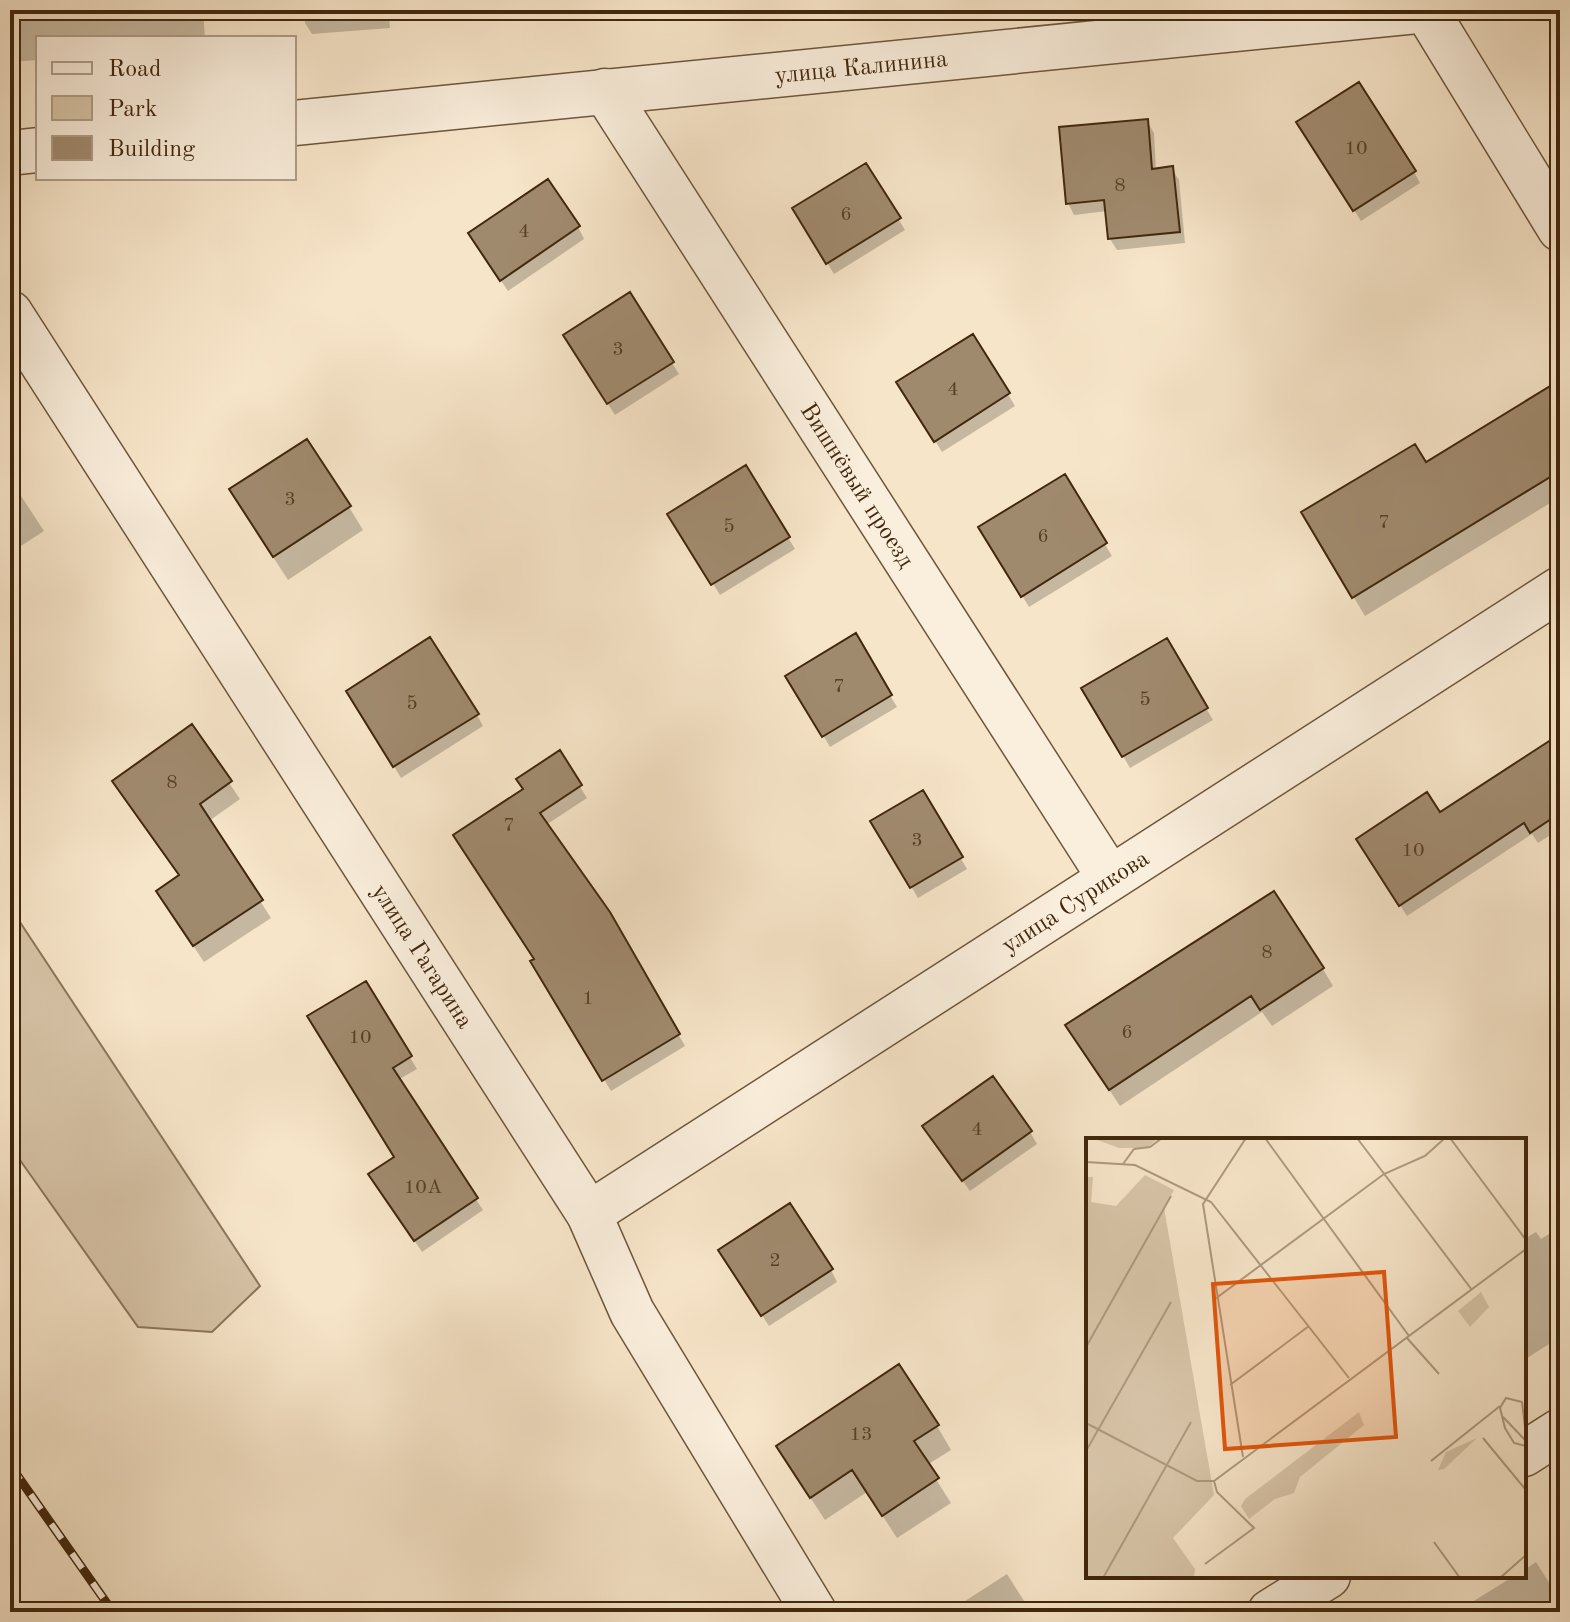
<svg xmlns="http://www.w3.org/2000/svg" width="1570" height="1622" viewBox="0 0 1570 1622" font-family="'Old Standard TT',serif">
<rect width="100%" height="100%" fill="#f7e5c9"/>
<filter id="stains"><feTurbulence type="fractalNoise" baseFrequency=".0025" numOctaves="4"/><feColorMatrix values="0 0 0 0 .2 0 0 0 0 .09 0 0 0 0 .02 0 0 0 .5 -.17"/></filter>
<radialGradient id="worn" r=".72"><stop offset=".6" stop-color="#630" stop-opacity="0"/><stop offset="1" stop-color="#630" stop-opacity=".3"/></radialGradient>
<!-- green -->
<path fill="#d8c5a9" stroke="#8c765a" stroke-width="2" d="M10 907 260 1286 212 1332 138 1327 10 1146Z"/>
<!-- shadow -->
<path fill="#0003" d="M10 10H203L205 38H38V60L10 62Z
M304 10H461L389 17 390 28 312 34 305 23Z
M1147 121 1154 133 1156 170 1172 169 1179 180 1185 243 1117 250 1110 239 1107 211 1074 215 1068 203Z
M1306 134 1414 172 1420 183 1361 221Z
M866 166 905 230 834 274 794 209Z
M578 227 584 239 508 291 477 245Z
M973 337 1015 406 942 452 906 394Z
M572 347 672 363 679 374 615 415Z
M1560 382V497L1365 616 1303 513 1425 464Z
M745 467 795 549 720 595 670 514Z
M1064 477 1112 556 1029 607 981 528Z
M10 479 44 531 10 553Z
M349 507 363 530 288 580 245 514Z
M855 636 897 707 830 747 788 676Z
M1167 641 1213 720 1130 768 1084 689Z
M348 691 477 715 483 726 401 778Z
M191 727 240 799 209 821 271 918 204 962 168 908 180 877 114 781Z
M1560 736V829L1538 843 1532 834 1407 916 1365 851 1439 815Z
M559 753 587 798 546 825 608 913 685 1046 611 1091 533 962 536 960 524 790Z
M922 792 967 869 918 898 873 822Z
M1323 969 1333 986 1272 1026 1262 1012 1120 1106 1078 1043Z
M365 983 417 1069 398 1080 483 1210 422 1252 378 1186 396 1158Z
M1030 1132 1037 1144 970 1191 932 1138Z
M1560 1227V1337L1524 1360V1239L1536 1232 1541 1239Z
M727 1262 831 1270 837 1282 769 1326Z
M937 1426 951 1450 927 1465 951 1503 897 1538 867 1492 825 1520 792 1470Z
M1536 1562 1560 1600V1612H1456L1514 1576H1524V1570Z
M1007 1574 1031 1612H948Z"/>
<!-- building -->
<path fill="#a08a6e" stroke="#41270c" stroke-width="2" d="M1359 82 1416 171 1353 211 1296 122Z
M1148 119 1152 169 1173 166 1180 232 1108 239 1104 200 1066 204 1059 127Z
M866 163 901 218 826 264 792 208Z
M548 179 580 226 500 281 468 233Z
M630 292 674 362 607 404 563 335Z
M973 334 1010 393 934 442 896 382Z
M1560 380V471L1352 598 1301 512 1415 444 1426 462Z
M307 439 351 506 273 557 229 489Z
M746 465 790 537 711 585 667 514Z
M1065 474 1107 543 1021 597 978 527Z
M856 633 892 695 822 737 785 676Z
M430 637 479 714 393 767 346 691Z
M1167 638 1208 708 1122 757 1081 688Z
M192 724 232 781 200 804 263 900 193 946 156 891 179 875 112 781Z
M1560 734V813L1530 833 1524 823 1399 906 1356 839 1427 792 1440 812Z
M560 750 582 785 540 813 610 912 680 1034 602 1081 530 961 534 959 453 835 523 789 516 779Z
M923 790 963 857 910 888 870 821Z
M1274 891 1324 968 1260 1010 1251 996 1109 1090 1065 1025Z
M366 981 412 1056 393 1068 478 1198 414 1241 368 1174 394 1157 307 1016Z
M993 1076 1032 1131 962 1181 922 1126Z
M790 1203 833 1269 761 1316 718 1250Z
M899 1364 939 1425 914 1441 939 1478 882 1516 852 1470 810 1498 776 1446Z"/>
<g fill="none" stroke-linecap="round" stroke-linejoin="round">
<defs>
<g id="street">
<path d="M1426 10 1560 229"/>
<path id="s1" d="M605 91 1110 878"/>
<path id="s2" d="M294 123 1427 10"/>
<path d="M10 153 38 150"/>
<path id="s3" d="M10 313 589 1214 632 1312 814 1612"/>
<path id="s4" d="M589 1214 1560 589"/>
<path d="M1524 1454 1560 1431"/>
<path d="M1270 1612 1328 1576"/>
</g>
</defs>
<!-- street casing -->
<use href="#street" stroke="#6e563b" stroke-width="47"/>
<!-- street -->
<use href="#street" stroke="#faeedc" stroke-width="44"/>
<defs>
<path id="rail" d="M10 1465 113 1612"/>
</defs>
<!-- rail casing -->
<use href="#rail" stroke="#41270c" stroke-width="9"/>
<!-- rail -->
<use href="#rail" stroke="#faeedc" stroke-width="6" stroke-dasharray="18" stroke-linecap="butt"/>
</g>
<g text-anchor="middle" stroke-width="6" stroke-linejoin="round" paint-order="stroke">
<!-- number labels -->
<g font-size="20" fill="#594024">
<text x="1356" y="154">10</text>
<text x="1120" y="191">8</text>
<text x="846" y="220">6</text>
<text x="524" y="237">4</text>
<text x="618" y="355">3</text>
<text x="953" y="395">4</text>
<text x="290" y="505">3</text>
<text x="1384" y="528">7</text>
<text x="729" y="532">5</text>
<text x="1043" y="542">6</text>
<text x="839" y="692">7</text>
<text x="1145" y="705">5</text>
<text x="412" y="709">5</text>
<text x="172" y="788">8</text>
<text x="509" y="831">7</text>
<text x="917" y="846">3</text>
<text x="1413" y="856">10</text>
<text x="1267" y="958">8</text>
<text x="588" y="1004">1</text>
<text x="1127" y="1038">6</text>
<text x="360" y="1043">10</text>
<text x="977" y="1135">4</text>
<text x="423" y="1193">10А</text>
<text x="775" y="1266">2</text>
<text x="861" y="1440">13</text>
</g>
<!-- street labels -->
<g font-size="24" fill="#41270c" stroke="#faeedc">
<text dy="8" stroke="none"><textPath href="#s2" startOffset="570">улица Калинина</textPath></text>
<text dy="8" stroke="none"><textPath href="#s1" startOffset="468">Вишнёвый проезд</textPath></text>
<text dy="8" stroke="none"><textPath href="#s4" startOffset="578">улица Сурикова</textPath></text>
<text dy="8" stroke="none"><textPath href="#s3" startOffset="764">улица Гагарина</textPath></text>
</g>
</g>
<!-- overview -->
<g transform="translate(1086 1138)">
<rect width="440" height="440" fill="#f7e5c9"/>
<path d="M6 0H72L61 10H33ZM59 37 88 52 78 70 128 357 87 400 109 431 108 440H0V39H7L5 64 30 68ZM395 154 403 169 384 189 372 173ZM273 274 278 287 214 339 208 355 189 361 163 381 155 368 159 361ZM391 300 358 331 352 332 360 314Z" fill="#d8c5a9"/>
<path fill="none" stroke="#ae997d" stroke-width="2" d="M179 0 323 198M271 0 386 152M364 0 440 102M0 24 49 27 125 64 263 240M37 26 48 11 64 9 76 0M129 161 298 36 339 18 359 0M321 200 353 236M0 209 85 58M144 247 223 188M417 279 440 303M0 285 111 343H128L440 111M440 297 436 264 420 260 414 270 419 290 428 305 440 308M397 300 440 352M0 313 85 164M157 319 117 66 160 0M345 323 414 268M348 404 374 440M119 426 168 390 131 354 128 343M17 440 105 284M414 440 440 417"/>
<path fill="#e0560c" fill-opacity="0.15" stroke="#e0560c" stroke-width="4" d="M298 134 310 299 139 311 127 146Z"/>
<rect width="440" height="440" fill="none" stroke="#41270c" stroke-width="4"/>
</g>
<!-- margin -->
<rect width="1570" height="1622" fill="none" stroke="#f7e5c9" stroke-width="40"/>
<rect x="12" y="12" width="1546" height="1598" fill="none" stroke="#41270c" stroke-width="4"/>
<rect x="20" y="20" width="1530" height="1582" fill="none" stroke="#41270c" stroke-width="2"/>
<!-- legend -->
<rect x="36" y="36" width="260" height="144" fill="#faeedc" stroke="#b09e89" stroke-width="2"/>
<rect x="52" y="62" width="40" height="12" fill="#faeedc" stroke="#b09e89" stroke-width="2"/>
<text x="108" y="76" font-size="24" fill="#41270c">Road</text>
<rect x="52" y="96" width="40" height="24" fill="#d8c5a9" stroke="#b09e89" stroke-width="2"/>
<text x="108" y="116" font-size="24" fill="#41270c">Park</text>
<rect x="52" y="136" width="40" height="24" fill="#a08a6e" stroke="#b09e89" stroke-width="2"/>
<text x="108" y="156" font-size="24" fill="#41270c">Building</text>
<rect width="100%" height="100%" filter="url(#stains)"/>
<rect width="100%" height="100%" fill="url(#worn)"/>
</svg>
